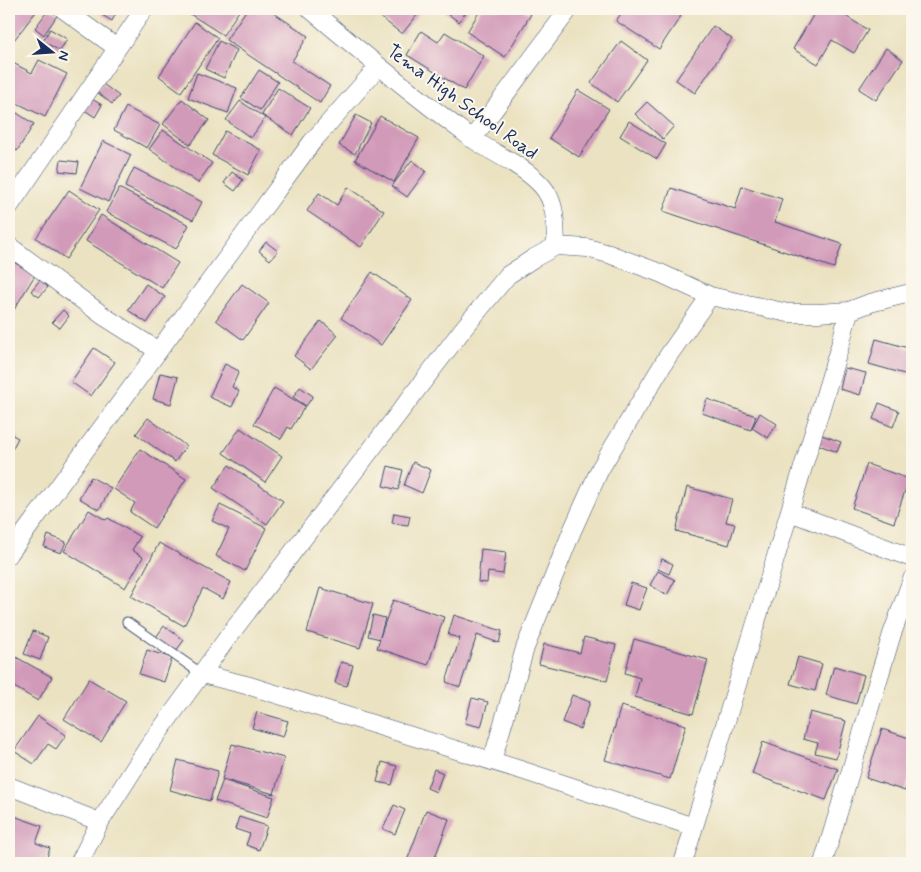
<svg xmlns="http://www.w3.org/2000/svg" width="921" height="872" viewBox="0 0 921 872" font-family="Mynerve,sans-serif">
<rect width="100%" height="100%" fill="#fbf7ec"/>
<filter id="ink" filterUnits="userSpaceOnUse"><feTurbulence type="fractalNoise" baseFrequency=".02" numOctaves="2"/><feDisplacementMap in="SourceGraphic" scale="10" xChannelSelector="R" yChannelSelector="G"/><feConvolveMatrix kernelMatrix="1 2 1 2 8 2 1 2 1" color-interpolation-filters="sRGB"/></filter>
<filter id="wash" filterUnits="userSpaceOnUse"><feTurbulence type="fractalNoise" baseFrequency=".0096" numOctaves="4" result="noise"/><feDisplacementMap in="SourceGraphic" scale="20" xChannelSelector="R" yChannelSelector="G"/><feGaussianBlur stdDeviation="1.12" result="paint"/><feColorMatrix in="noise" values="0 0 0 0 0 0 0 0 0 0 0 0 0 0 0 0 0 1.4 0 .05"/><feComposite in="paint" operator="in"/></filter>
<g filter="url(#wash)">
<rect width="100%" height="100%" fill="#ebe2c1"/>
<g id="blocks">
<!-- building -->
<path fill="#d29ab9" d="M9 9H38L14 40 9 36Z
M49 9 58 14 44 35 35 28Z
M105 9H118L112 21 102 15Z
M182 9H235L239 11 223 35Z
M247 9H268L308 36 292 61 330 86 320 103 226 40Z
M370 9H422L402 34Z
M441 9H468L459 22Z
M481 9H522L531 14 505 57 467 32Z
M624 9H669L681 16 659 49 616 21Z
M817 9H834L868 30 854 53 832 40 818 64 793 49Z
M195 22 218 38 181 92 159 76Z
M713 26 732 39 695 93 676 80Z
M50 29 67 39 60 51 43 41Z
M421 31 438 42 445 32 484 56 464 90 407 55Z
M219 41 237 50 224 78 205 69Z
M621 41 647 60 617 102 591 83Z
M886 48 903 60 876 100 859 89Z
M39 60 67 74 45 117 9 99V67L11 62 32 73Z
M259 70 278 82 260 110 241 98Z
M197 73 237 88 228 113 188 98Z
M103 84 119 96 112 104 97 92Z
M278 88 310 108 293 135 262 115Z
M578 90 609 109 579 157 549 138Z
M90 98 102 105 95 117 83 109Z
M182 99 209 120 190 145 163 124Z
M240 101 265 118 251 138 226 120Z
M647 102 674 126 663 139 635 114Z
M126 107 160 125 147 148 114 130Z
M9 108 34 124 17 151 9 146Z
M356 115 371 123 355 154 339 145Z
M380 116 419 138 394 182 355 160Z
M629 121 666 144 657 159 620 136Z
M163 130 212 163 198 183 149 149Z
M225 131 261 150 248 175 212 155Z
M103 141 131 155 108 202 80 188Z
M61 160 79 162 77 173 59 171Z
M412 160 426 171 407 197 392 186Z
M134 168 202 202 193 220 125 187Z
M232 172 243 180 235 191 224 183Z
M742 186 782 199 775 222 842 244 834 268 663 211 671 188 735 209Z
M348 187 384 211 361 247 307 211 319 193 337 205Z
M119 188 189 225 176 249 106 212Z
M69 190 99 210 66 259 36 238Z
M101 215 178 263 162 288 86 241Z
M266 242 278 251 270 260 259 251Z
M12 261 35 275 9 318V266Z
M372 272 412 300 381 345 341 318Z
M40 280 48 287 39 297 31 291Z
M146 284 165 297 147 323 128 310Z
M242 284 269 303 243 340 216 320Z
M63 310 69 316 60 328 52 322Z
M321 321 338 335 311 369 294 356Z
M876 339 912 349V360L908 375 869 364Z
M94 348 115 362 91 396 71 382Z
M225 364 239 371 232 387 239 391 232 407 209 397Z
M845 368 866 373 860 395 840 389Z
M160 373 178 377 171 404 153 399Z
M300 387 313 396 306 406 293 397Z
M274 388 305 406 291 429 288 427 281 439 254 424Z
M707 399 756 416 751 430 702 413Z
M879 403 899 411 893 427 873 419Z
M760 413 777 424 768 438 752 428Z
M148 418 186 446 175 462 136 434Z
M240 428 282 456 265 482 223 453Z
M9 433 18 438 9 455Z
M822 435 841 442 837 452 819 445Z
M140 449 186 479 154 528 130 512 135 503 114 489Z
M413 462 431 470 422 493 404 485Z
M867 464 909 479 894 523 852 508Z
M229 465 283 501 267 524 213 488Z
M388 466 403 470 398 490 383 486Z
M91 477 111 488 99 510 79 498Z
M687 487 732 499 726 522 735 524 729 545 676 531Z
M220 505 266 528 245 571 216 556 229 529 212 521Z
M89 510 106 520 108 518 140 537 132 550 143 557 125 588 64 551Z
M394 513 410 516 408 525 392 523Z
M48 535 66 542 61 553 44 547Z
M159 543 231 582 223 599 203 588 184 626 131 596Z
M481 549 506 552 503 574 488 572 487 583 478 582Z
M662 559 673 564 669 574 658 569Z
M658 571 675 580 667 595 650 585Z
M631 583 647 588 639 610 624 605Z
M320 588 373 604 360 648 307 632Z
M393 600 444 617 428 665 377 648 380 639 368 636 373 615 385 618 380 637Z
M454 615 502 631 499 643 477 635 460 687 446 682 460 638 448 635Z
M164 626 184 640 174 654 154 640Z
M33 631 48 637 40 660 24 654Z
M584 637 616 645 607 681 539 664 544 644 580 653Z
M634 639 708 660 693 714 635 697 640 678 625 673Z
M147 650 172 658 164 682 139 674Z
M14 656 52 677 38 701 9 684V666Z
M798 657 822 664 815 691 790 684Z
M341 662 353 665 347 686 335 683Z
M834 666 864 675 856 704 826 695Z
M89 679 126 701 101 742 64 719Z
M572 695 590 702 580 729 562 722Z
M472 698 488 702 481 727 465 723Z
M621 706 686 725 670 779 605 760Z
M257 712 288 721 283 737 252 728Z
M810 712 846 721 836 758 815 753 818 743 803 739Z
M38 716 66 735 56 749 48 744 34 764 14 751Z
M882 729 912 739V770L905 791 866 778Z
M763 742 838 769 826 800 752 774Z
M232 744 284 758 274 794 222 779Z
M178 760 218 771 210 801 170 790Z
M382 762 397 766 392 785 377 782Z
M434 769 443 773 436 792 427 788Z
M223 780 274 797 267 818 215 801Z
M394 805 405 810 395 834 383 829Z
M426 810 449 819 433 863H414L407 861Z
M14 816 42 826 36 843 50 848 45 863H9V832Z
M239 817 267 826 259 850 246 845 250 834 235 829Z"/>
</g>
</g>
<g filter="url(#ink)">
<use href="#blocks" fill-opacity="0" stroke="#3a4a6d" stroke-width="1"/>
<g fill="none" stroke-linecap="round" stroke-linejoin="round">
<defs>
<path id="lane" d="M127 622 202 674"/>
<path id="street" d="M63 9 117 48
M310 9C362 53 415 96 470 137 493 154 522 164 542 186 557 203 555 225 556 246
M472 139 569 9
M9 207 144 9
M9 246 105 317 157 350
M790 512 912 558
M9 554 312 142 378 67
M202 674 250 686 521 770 694 827
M492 761 525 648 572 531 600 469 668 356 710 296
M9 786 100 822
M79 863 100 822 148 747 228 637 463 329 508 275 534 258 556 246 587 248 609 254 660 273 710 296 788 313H818L849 311 870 303 906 294H912
M683 863 841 342 849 311
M823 863 892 634 912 579"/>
</defs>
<!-- lane casing -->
<use href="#lane" stroke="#3a4a6d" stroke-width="11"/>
<!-- street casing -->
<use href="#street" stroke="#3a4a6d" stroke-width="19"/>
<!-- lane -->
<use href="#lane" stroke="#fff" stroke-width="9"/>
<!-- street -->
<use href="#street" stroke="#fff" stroke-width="18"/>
</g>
</g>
<g text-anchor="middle" stroke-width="4" stroke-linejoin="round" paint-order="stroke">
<!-- street labels -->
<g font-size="19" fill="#1b2f5e" stroke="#fbf7ec">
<text transform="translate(463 101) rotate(36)" y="7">Tema High School Road</text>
</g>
</g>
<!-- margin -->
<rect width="921" height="872" fill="none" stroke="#fbf7ec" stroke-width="30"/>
<!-- north arrow -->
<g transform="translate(52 52) rotate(107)" stroke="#fbf7ec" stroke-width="4" paint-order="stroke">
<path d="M0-4L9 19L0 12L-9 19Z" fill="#1b2f5e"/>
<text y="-8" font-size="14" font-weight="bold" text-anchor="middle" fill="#1b2f5e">N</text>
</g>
</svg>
